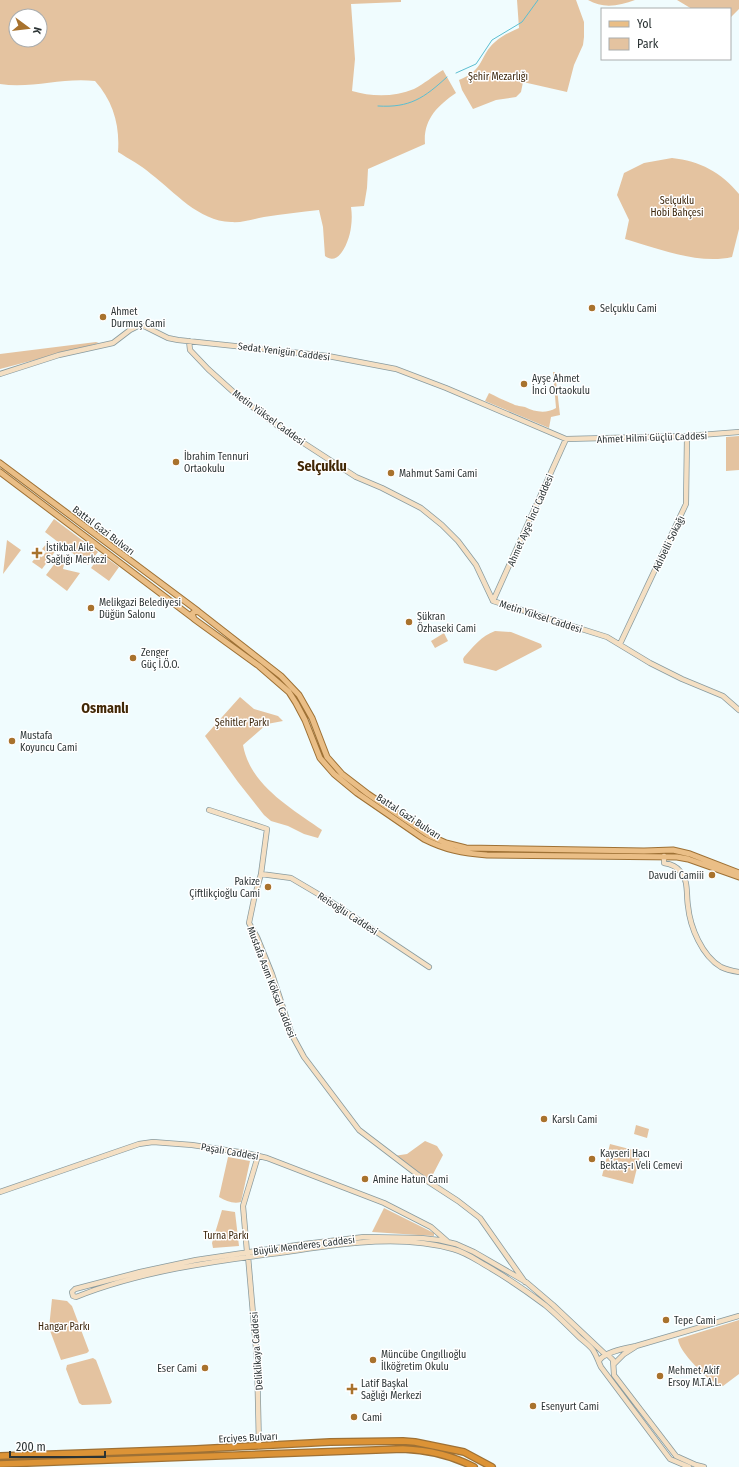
<svg xmlns="http://www.w3.org/2000/svg" width="739" height="1467" viewBox="0 0 739 1467" font-family="'Fira Sans Condensed',sans-serif">
<rect width="100%" height="100%" fill="#f0fcfe"/>
<!-- green -->
<path fill="#e4c3a0" fill-rule="evenodd" d="M0 0H401V2L351 4 355 59 352 91C372 97 395 97 414 89 424 84 433 76 443 70L456 93C437 106 423 120 425 144L368 169 367 188 364 206 351 207C352 214 352 220 351 227 350 238 340 268 325 256L323 227 319 210C301 212 282 214 264 217 253 219 242 223 231 222 198 221 175 192 151 174 141 165 129 159 118 152 120 125 113 101 95 81 63 77 32 89 0 84ZM16 16H40V40H16Z
M517 0H576L584 22V37L583 45 574 65 567 92 523 82 521 92 516 97 496 100 473 109 462 90 459 80C485 70 479 56 495 42 501 36 511 32 519 28Z
M588 0H635C619 6 603 9 588 0Z
M677 0H739V9L730 18V9H692Z
M672 158C700 161 721 172 739 194V229L732 257C699 265 656 248 625 239L629 220 617 195 624 173 644 163Z
M96 342 99 343 0 369V354Z
M553 372H555L560 415 551 417 549 428 485 401 489 393C497 397 505 401 513 404 516 406 522 406 525 407 535 412 546 414 556 408Z
M739 436V470L726 471V437Z
M54 519 98 552 88 565 45 532Z
M7 540 21 550 3 574Z
M48 542 57 549 42 569 32 562 37 556 42 557 46 552 42 549Z
M62 554 66 556 63 569 80 573 67 591 46 575Z
M101 554 119 567 109 581 91 568Z
M495 631 511 632 541 644 542 647 496 671 464 663 463 659 464 657C473 647 481 636 495 631Z
M444 633 448 641 435 648 431 641Z
M240 697 254 709 278 716 283 721 267 724 243 745C250 785 291 808 322 830L318 838 304 834 288 826 271 821 264 815 238 782 205 736Z
M636 1125 649 1129 647 1138 634 1134Z
M425 1141 437 1146 443 1155 430 1180 394 1156 407 1154Z
M610 1144 641 1152 633 1184 602 1176Z
M228 1157 250 1161 241 1202C233 1204 226 1201 219 1197Z
M384 1208 434 1233V1236L372 1232Z
M222 1210 235 1212 239 1246 213 1248 212 1243Z
M52 1299 67 1301 72 1306 89 1351 87 1353 61 1360 49 1328Z
M739 1320V1374L723 1386C718 1384 713 1382 709 1379 700 1371 679 1351 678 1339Z
M93 1358 96 1360 112 1402 110 1404 82 1405 79 1403 66 1369 67 1365Z"/>
<g fill="none" stroke-linecap="round" stroke-linejoin="round">
<!-- stream -->
<path stroke="#5bbed1" stroke-width="1" d="M456 73 476 64 492 40 522 22 538 0
M378 106C410 108 424 98 447 77"/>
<defs>
<path id="secondary" d="M189 341 190 350 208 369 239 397 282 429 356 477 382 488 421 508 442 525 458 541 476 565 493 601 607 637 650 663 682 679 723 696 739 710
M0 374 59 355 113 343 130 330 140 325 146 327 168 338 178 340 328 356 396 369 446 388 566 439 687 436 739 432
M493 601 566 439
M620 644 686 504 687 436
M209 810 267 829 261 874 254 899 249 923 257 937 272 974 292 1035 304 1057 359 1130 418 1175 458 1201 480 1218 525 1282
M664 856V863C670 864 676 866 680 871 689 880 686 895 688 906 690 927 702 956 721 967 727 970 733 971 739 972
M261 874 291 878 330 901 429 967
M0 1192 139 1144 153 1142 192 1145 246 1153 267 1158 384 1203 431 1227 447 1241
M247 1252 243 1206 258 1156
M248 1256 257 1360 259 1446
M606 1355 553 1305 526 1282 474 1252 456 1244 439 1240 421 1238 364 1237 304 1244 196 1260 140 1272 75 1289 72 1292 73 1296 76 1297C138 1272 213 1261 279 1253 335 1245 397 1233 453 1249 465 1252 475 1259 485 1265 506 1277 525 1290 545 1305 557 1315 569 1327 580 1338 585 1342 590 1346 593 1350 597 1356 598 1361 601 1367L670 1459 689 1467
M608 1355 613 1360 614 1375 676 1456 696 1465 704 1467
M599 1361C603 1352 627 1348 636 1346L739 1316
M614 1364 624 1354 635 1347"/>
<path id="primary" d="M0 463 198 611
M0 472 193 618
M739 873 690 854 673 850 644 851 466 848 446 843 428 835 368 794 342 774 327 757 312 718 299 695 281 676 199 612 195 611 192 614 194 619 259 666 289 692 296 703 305 720 320 758 334 774 357 793 424 839C446 850 462 853 487 855L677 857 688 859 739 877"/>
<path id="highway" d="M0 1456 196 1449 330 1442 403 1441 415 1442 464 1452 492 1467
M0 1464 403 1449C427 1450 453 1456 474 1467"/>
</defs>
<!-- secondary casing -->
<use href="#secondary" stroke="#899b9f" stroke-width="6"/>
<!-- primary casing -->
<use href="#primary" stroke="#9e7135" stroke-width="7"/>
<!-- highway casing -->
<use href="#highway" stroke="#9e7135" stroke-width="8"/>
<!-- secondary -->
<use href="#secondary" stroke="#f4dfc3" stroke-width="4.5"/>
<!-- primary -->
<use href="#primary" stroke="#eabe86" stroke-width="5"/>
<!-- highway -->
<use href="#highway" stroke="#dc9336" stroke-width="5.5"/>
</g>
<!-- markers -->
<g fill="#a8722d" stroke="#fff" stroke-width="1.5">
<circle cx="592" cy="308" r="4"/>
<circle cx="103" cy="317" r="4"/>
<circle cx="524" cy="384" r="4"/>
<circle cx="176" cy="462" r="4"/>
<circle cx="391" cy="473" r="4"/>
<path d="M35 547h4v4h4v4h-4v4h-4v-4h-4v-4h4z"/>
<circle cx="91" cy="608" r="4"/>
<circle cx="409" cy="622" r="4"/>
<circle cx="133" cy="658" r="4"/>
<circle cx="12" cy="741" r="4"/>
<circle cx="712" cy="875" r="4"/>
<circle cx="268" cy="887" r="4"/>
<circle cx="544" cy="1119" r="4"/>
<circle cx="592" cy="1159" r="4"/>
<circle cx="365" cy="1179" r="4"/>
<circle cx="666" cy="1320" r="4"/>
<circle cx="373" cy="1360" r="4"/>
<circle cx="205" cy="1368" r="4"/>
<circle cx="660" cy="1376" r="4"/>
<path d="M350 1383h4v4h4v4h-4v4h-4v-4h-4v-4h4z"/>
<circle cx="533" cy="1406" r="4"/>
<circle cx="354" cy="1417" r="4"/>
</g>
<g text-anchor="middle" stroke-width="3" stroke-linejoin="round" paint-order="stroke">
<!-- park labels -->
<g font-size="10" fill="#3c260c" stroke="#fff">
<text x="498" y="80">Şehir Mezarlığı</text>
<text x="677" y="204">Selçuklu<tspan x="677" dy="12">Hobi Bahçesi</tspan></text>
<text x="242" y="726">Şehitler Parkı</text>
<text x="226" y="1239">Turna Parkı</text>
<text x="64" y="1330">Hangar Parkı</text>
</g>
<!-- poi labels -->
<g font-size="10" fill="#2b3334" stroke="#fff" text-anchor="start">
<text x="600" y="312">Selçuklu Cami</text>
<text x="111" y="315">Ahmet<tspan x="111" dy="12">Durmuş Cami</tspan></text>
<text x="532" y="382">Ayşe Ahmet<tspan x="532" dy="12">İnci Ortaokulu</tspan></text>
<text x="184" y="460">İbrahim Tennuri<tspan x="184" dy="12">Ortaokulu</tspan></text>
<text x="399" y="477">Mahmut Sami Cami</text>
<text x="46" y="551">İstikbal Aile<tspan x="46" dy="12">Sağlığı Merkezi</tspan></text>
<text x="99" y="606">Melikgazi Belediyesi<tspan x="99" dy="12">Düğün Salonu</tspan></text>
<text x="417" y="620">Şükran<tspan x="417" dy="12">Özhaseki Cami</tspan></text>
<text x="141" y="656">Zenger<tspan x="141" dy="12">Güç İ.Ö.O.</tspan></text>
<text x="20" y="739">Mustafa<tspan x="20" dy="12">Koyuncu Cami</tspan></text>
<text x="704" y="879" text-anchor="end">Davudi Camiii</text>
<text x="260" y="885" text-anchor="end">Pakize<tspan x="260" dy="12">Çiftlikçioğlu Cami</tspan></text>
<text x="552" y="1123">Karslı Cami</text>
<text x="600" y="1157">Kayseri Hacı<tspan x="600" dy="12">Bektaş-ı Veli Cemevi</tspan></text>
<text x="373" y="1183">Amine Hatun Cami</text>
<text x="674" y="1324">Tepe Cami</text>
<text x="381" y="1358">Müncübe Cıngıllıoğlu<tspan x="381" dy="12">İlköğretim Okulu</tspan></text>
<text x="197" y="1372" text-anchor="end">Eser Cami</text>
<text x="668" y="1374">Mehmet Akif<tspan x="668" dy="12">Ersoy M.T.A.L.</tspan></text>
<text x="361" y="1387">Latif Başkal<tspan x="361" dy="12">Sağlığı Merkezi</tspan></text>
<text x="541" y="1410">Esenyurt Cami</text>
<text x="362" y="1421">Cami</text>
</g>
<!-- street labels -->
<g font-size="10" fill="#2b3334" stroke="#fff">
<text transform="translate(284 351) rotate(7)" y="4">Sedat Yenigün Caddesi</text>
<text transform="translate(269 417) rotate(36)" y="4">Metin Yüksel Caddesi</text>
<text transform="translate(652 437) rotate(-2)" y="4">Ahmet Hilmi Güçlü Caddesi</text>
<text transform="translate(530 520) rotate(-66)" y="4">Ahmet Ayşe İnci Caddesi</text>
<text transform="translate(104 530) rotate(37)" y="4">Battal Gazi Bulvarı</text>
<text transform="translate(668 543) rotate(-64)" y="4">Adıbelli Sokağı</text>
<text transform="translate(541 616) rotate(18)" y="4">Metin Yüksel Caddesi</text>
<text transform="translate(409 816) rotate(33)" y="4">Battal Gazi Bulvarı</text>
<text transform="translate(348 913) rotate(33)" y="4">Reisoğlu Caddesi</text>
<text transform="translate(272 982) rotate(69)" y="4">Mustafa Asım Köksal Caddesi</text>
<text transform="translate(230 1151) rotate(10)" y="4">Paşalı Caddesi</text>
<text transform="translate(304 1245) rotate(-7)" y="4">Büyük Menderes Caddesi</text>
<text transform="translate(256 1351) rotate(-94)" y="4">Deliklikaya Caddesi</text>
<text transform="translate(248 1437) rotate(-3)" y="4">Erciyes Bulvarı</text>
</g>
<!-- district labels -->
<g font-size="14" font-weight="bold" fill="#422806" stroke="#fff">
<text x="322" y="471">Selçuklu</text>
<text x="105" y="713">Osmanlı</text>
</g>
</g>
<!-- legend -->
<rect x="601" y="8" width="130" height="52" fill="#ffffff" stroke="#aaadae"/>
<rect x="609" y="21" width="20" height="6" fill="#eabe86" stroke="#aaadae"/>
<text x="637" y="28" font-size="12" fill="#2b3334">Yol</text>
<rect x="609" y="38" width="20" height="12" fill="#e4c3a0" stroke="#aaadae"/>
<text x="637" y="48" font-size="12" fill="#2b3334">Park</text>
<!-- north arrow -->
<g transform="translate(28 28) rotate(105)"><circle r="19" fill="#ffffff" stroke="#aaadae"/>
<path d="M0-3L7 15L0 10L-7 15Z" fill="#a8722d"/>
<text y="-6" font-size="11" font-weight="bold" text-anchor="middle" fill="#2b3334">K</text>
</g>
<!-- scale -->
<path d="M10 1451v6h95v-6" fill="none" stroke="#2b3334" stroke-width="2"/>
<text x="16" y="1451" font-size="12" fill="#2b3334" stroke="#ffffff" stroke-width="3" paint-order="stroke">200 m</text>
</svg>
